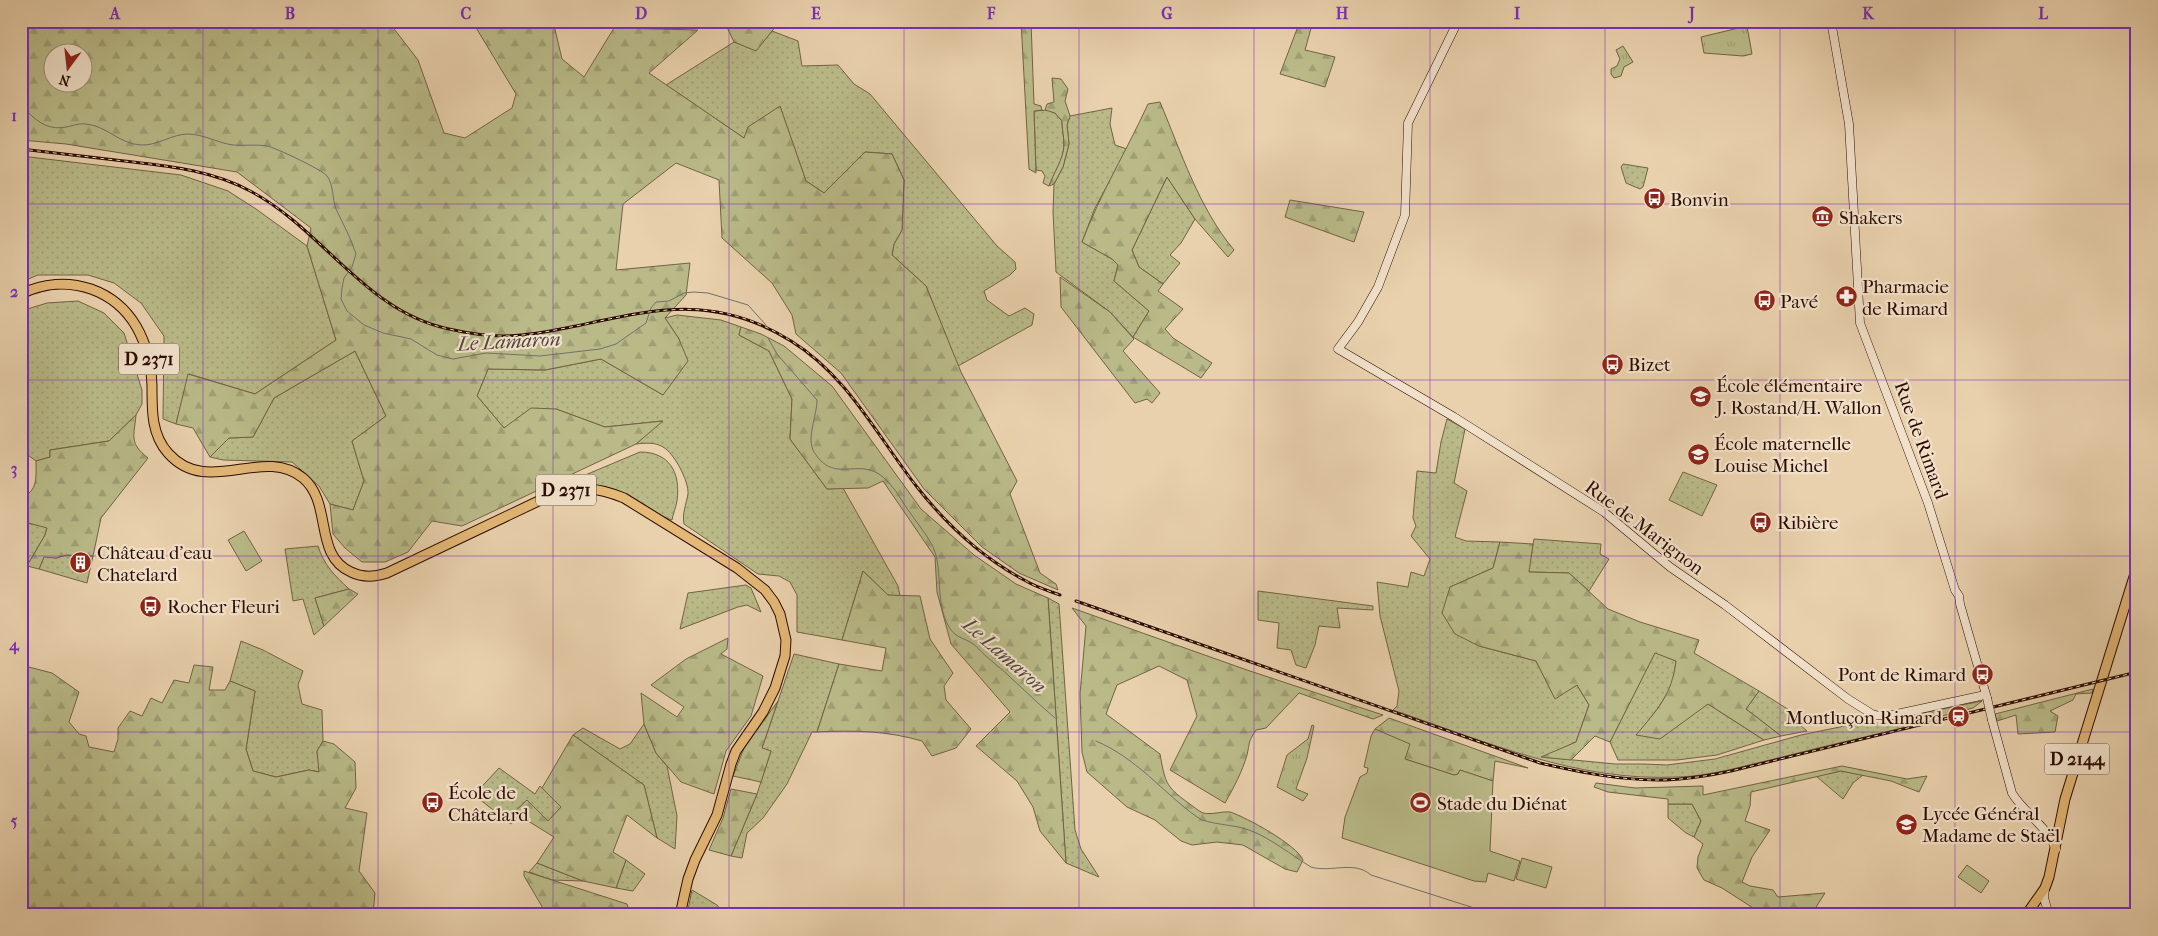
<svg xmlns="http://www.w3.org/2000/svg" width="2158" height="936" viewBox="0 0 2158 936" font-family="'IM FELL French Canon',serif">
<defs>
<pattern id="grass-dots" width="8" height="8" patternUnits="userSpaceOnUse" patternTransform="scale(1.25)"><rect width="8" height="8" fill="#b9ba88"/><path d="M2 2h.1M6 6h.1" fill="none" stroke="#9f9f74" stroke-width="1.8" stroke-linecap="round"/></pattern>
<pattern id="forest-firs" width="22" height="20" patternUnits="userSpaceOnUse" patternTransform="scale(1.25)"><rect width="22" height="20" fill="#b9ba88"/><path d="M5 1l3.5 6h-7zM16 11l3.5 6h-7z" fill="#9f9f74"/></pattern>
<pattern id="park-tufts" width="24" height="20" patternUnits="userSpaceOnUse" patternTransform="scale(1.25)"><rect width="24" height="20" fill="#b9ba88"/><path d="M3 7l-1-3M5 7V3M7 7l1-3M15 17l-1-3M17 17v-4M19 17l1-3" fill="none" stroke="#9f9f74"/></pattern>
</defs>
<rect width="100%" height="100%" fill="#e9d1ad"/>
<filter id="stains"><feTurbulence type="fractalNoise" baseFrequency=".004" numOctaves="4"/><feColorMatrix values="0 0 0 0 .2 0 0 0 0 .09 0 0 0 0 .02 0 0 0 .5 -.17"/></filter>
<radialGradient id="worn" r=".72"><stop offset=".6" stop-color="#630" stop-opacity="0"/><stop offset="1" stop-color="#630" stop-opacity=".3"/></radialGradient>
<!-- grass -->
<path fill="url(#grass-dots)" stroke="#726244" d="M772 31 798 41 802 66 838 65 854 84 870 94 997 246 1015 262 1016 269 1010 275 984 291 987 300 1009 316 1025 308 1034 314 1032 325 958 366 926 286 892 255 894 244 902 230 904 180 892 154 865 152 824 193 806 181 780 107 744 138 666 85 734 42 756 50Z
M1112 108 1110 124 1115 145 1127 149 1095 208 1082 242 1112 259 1118 265 1114 281 1149 311 1133 337 1110 312 1056 272 1053 212 1054 184 1063 167 1069 144 1067 125 1070 116Z
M1050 110 1055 113 1062 121C1062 129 1064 137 1064 145 1064 158 1054 174 1049 186L1043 183 1045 176 1042 171 1036 170 1034 111Z
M21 156 181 175 228 191 256 209 307 246 336 340 255 394 189 374 176 424 163 419 164 336 141 303 114 283 88 275H38L21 282Z
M1623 164 1648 168 1643 187 1640 189 1626 183 1621 167Z
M1167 177 1195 219 1181 243 1170 255 1180 263 1163 284 1139 267 1132 250Z
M78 301 104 313 124 333 142 390V404L136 415 109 441 50 450V457L36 461 21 450V311L47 303Z
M677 315 721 320 741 327 739 335 769 351 792 399 790 439 827 489 843 488 898 586 900 596 888 595 863 571 842 640 797 632V595L790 582 779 576 758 574 684 524C682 513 686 505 688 494 689 481 674 453 663 447 655 442 645 443 636 444L662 421 605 427 556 409 504 428 477 396 488 369 545 370 601 359 663 395 679 339 665 318Z
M355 351 386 416 352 441 364 481 353 510 330 504 319 486 292 462 223 460 210 457 229 438 253 437 274 398Z
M1447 419 1465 429 1454 483 1467 491 1455 537 1466 541 1500 542 1493 568 1450 587 1479 646 1536 661 1555 698 1577 685 1589 705 1576 742 1543 757 1615 764H1643L1667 765 1715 759 1801 735 1864 722 1883 721 1982 701 1973 708 1903 726V728C1860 738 1817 748 1774 759 1743 766 1711 776 1678 777 1577 782 1487 742 1393 710L1397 706 1399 691 1380 616 1377 582 1408 587 1411 572 1424 576 1430 559 1411 536 1416 526 1413 518 1417 471 1436 473 1441 442Z
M640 452C669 452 681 472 677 501 676 507 673 514 672 520 662 517 653 510 645 505 613 486 593 480 556 489L559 486Z
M1683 472 1717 485 1702 516 1669 500Z
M21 522 47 527 45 535 27 566 21 564Z
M1534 539 1601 544 1600 554 1609 559 1589 591 1569 573 1528 572Z
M318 546C324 565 334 575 349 589L315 598 324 626 314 635 303 599 293 601 285 549Z
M66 555 93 556 87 583 39 569 44 556 56 558Z
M746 585 751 588 761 612 747 605 738 607 680 629 688 593Z
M1258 591 1373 606V610L1337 608 1340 628 1319 626 1315 645 1306 668 1296 665 1291 650 1277 648 1279 623 1258 620Z
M1048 598 1059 604 1075 830 1081 849 1099 877 1066 863Z
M241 641 263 650 303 671 298 685 302 704 322 710 323 741 317 752 320 772 309 770 276 777 253 771 246 749 255 691 230 681Z
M1655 652 1676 661 1673 684 1658 708 1637 735 1698 710 1708 704 1764 740 1717 755 1677 760H1618L1610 742Z
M794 654 839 664 817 732H812L787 784 763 818 747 833 742 858 731 856 757 794 771 751 762 748Z
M1759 691 1794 713V720L1807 731 1781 736 1746 709Z
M644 724 656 753 667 766 677 816 675 849 657 838 644 785 573 735 583 728 620 749 630 744Z
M499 768 535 794 540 786 561 807 548 821 527 800 506 820 474 795Z
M1841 771 1863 775 1853 783 1843 799 1816 776Z
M1668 804H1692L1701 821 1694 837 1686 833 1668 818Z
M626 860 645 874 633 891 616 888Z
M537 863 583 881 552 880 529 872Z
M692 890 717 905 725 915H687Z"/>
<!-- forest -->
<path fill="url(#forest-firs)" stroke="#726244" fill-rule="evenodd" d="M21 21H388L418 60 444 133 465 138 512 108 516 94 472 21H553L562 59 584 77 614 28 698 30 649 73 744 138 748 127 780 106 806 181 824 193 865 152 892 154 904 180 902 230 894 244 892 255 926 286 961 372 1017 481 1010 494 1040 573 1056 584 1058 590 1019 573 982 547 924 489 841 373 796 334 792 315 772 283 722 238 719 180 676 163 623 204 616 270 690 263 686 295 665 318 679 339 688 361 663 395 601 359 545 370 488 369 477 396 504 428 531 408 556 409 605 427 663 421 636 444 462 526 432 521 408 552 385 562H362L345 548 333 534 330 504 353 510 364 481 352 441 386 416 355 351 274 398 253 437 229 438 210 457 193 428 176 424 188 374 255 394 336 340 307 246 311 228 237 172 66 144 21 140ZM52 52H82V82H52Z
M724 21H780L756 51 734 42Z
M1021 21 1031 22 1034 104 1041 106 1042 110 1034 111 1036 173 1029 169Z
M1300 21H1313L1305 50 1335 57 1325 87 1280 74Z
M1052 78 1061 79 1068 89 1065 101 1070 116 1067 125 1069 144 1063 167 1054 184 1049 186C1053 174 1064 158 1064 145 1064 137 1062 129 1062 121L1055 113 1045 110 1047 104 1054 102Z
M1160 102C1181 152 1199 208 1234 250L1228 257 1195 219 1167 177 1132 250 1139 267 1163 284 1158 291 1183 309 1165 329 1173 338 1212 363 1201 378 1133 337 1149 311 1114 281 1118 265 1112 259 1082 242C1100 194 1127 150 1148 104Z
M1290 200 1364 212 1354 242 1285 217Z
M1060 277 1110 312 1134 339 1123 351 1160 393 1152 403 1147 399 1135 403 1061 307Z
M741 327 761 334 784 346 832 386 921 509 974 555 1016 584 1048 598 1066 863 1040 831 1033 807 1017 781 976 746 1010 712 951 644 937 592 935 557 883 481 868 488 827 489 790 439 792 399 769 351 739 335Z
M136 415C134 437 129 443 148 458L101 518 93 556 66 555 56 558 44 557 39 569 27 566 45 535 47 528 21 521V498C38 491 36 478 36 461L50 457V450L109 441Z
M1500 542 1533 544 1529 572 1569 573 1608 609 1640 622 1699 640 1694 653 1759 691 1746 709 1781 736 1764 740 1708 704 1660 739 1636 735C1657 710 1672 695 1676 661L1655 653 1610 742 1595 736 1571 760 1541 757 1576 742 1589 705 1577 685 1555 699 1536 661 1479 646 1455 634 1442 613 1450 587 1493 568Z
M863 571 888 595 920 596 930 639 953 673 944 686 946 700 971 729 956 748 932 756 922 741C888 731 854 730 817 732L839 664 882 671 886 648 842 640Z
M349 589 358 594 324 626 315 598Z
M1072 608 1247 670 1383 715 1373 719 1299 693 1266 728 1256 730C1248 742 1250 742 1247 755 1242 772 1234 787 1225 803L1170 770 1197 716 1187 680 1159 666 1117 685 1106 714 1160 754C1165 781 1165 786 1187 802 1192 805 1198 811 1203 813 1212 815 1223 811 1230 812 1246 817 1297 845 1303 860L1297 872 1285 869 1243 845 1217 842 1192 845 1181 841 1155 820 1127 807 1087 772 1082 752 1080 694 1086 626Z
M728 638 727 649 721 654 763 676 751 716 726 751 714 794 681 782 656 753 644 724 641 693 677 717 684 707 651 685 686 659Z
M21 665 52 673 79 692 69 722 79 734 86 736 89 747 114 752 118 739V728L130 711 142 716 151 698 162 703 174 680 189 683 194 665 213 667 209 690H225L230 681 255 691 246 749 253 771 276 777 309 770 319 772 317 751 323 741 334 744 355 762 356 788 345 808 367 813 359 871 375 893 373 915H21Z
M2093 689 2092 693 2076 694 2073 700 2050 711 2058 716 2055 732 2018 734 2016 715 1997 721 1995 714Z
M778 701 762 748 771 751 761 782 733 776 744 748Z
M1389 718 1528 768 1495 761 1493 781 1460 770 1458 774 1454 775 1405 759 1375 729Z
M573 735 644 785 657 838 627 815 613 852 626 860 616 888 583 881 537 863 554 837 520 816 511 824 506 820 527 800 548 821 561 807 542 788Z
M1842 766 1907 779 1927 776 1919 792 1891 781 1841 771 1751 792 1750 806 1745 821 1770 830 1752 857 1742 882 1750 886 1773 890 1778 897 1825 893 1811 915H1764L1722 888 1704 880 1697 868 1698 857 1703 844 1694 837 1701 821 1692 804H1668V799L1608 792 1594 787 1596 783 1635 788 1703 786V795Z
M731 789 757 794 731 856 709 850 723 818Z
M524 871 627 904 630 915H547L524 876Z"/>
<!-- park -->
<path fill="url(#park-tufts)" stroke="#726244" d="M1747 26 1752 54 1743 56 1704 53 1701 37Z
M1623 46 1633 62 1624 67 1621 76 1614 78 1611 74V69L1617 66 1620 59 1616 50Z
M1312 725 1314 726 1307 758 1296 789 1308 794 1303 801 1277 787 1287 755 1308 739Z"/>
<!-- pitch -->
<path fill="#b9ba88" stroke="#726244" d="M244 531 262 561 246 571 228 540Z
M1375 729 1410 744 1405 759 1454 775 1458 774 1460 770 1493 781 1490 851 1520 861 1514 881 1488 873 1486 882 1474 881 1342 838 1345 817 1360 777 1367 773 1368 768 1364 767 1371 736Z
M1522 858 1552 867 1546 888 1516 879Z
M1967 865 1989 881 1981 893 1958 877Z"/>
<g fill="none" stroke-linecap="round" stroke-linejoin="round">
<!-- stream -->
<path stroke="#70706e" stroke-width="1" d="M21 105C34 119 46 131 66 127 72 126 79 123 85 124 106 125 119 144 141 145 157 146 172 134 188 134 203 134 218 143 233 145 244 146 256 144 267 146 274 147 323 170 327 176 334 185 332 199 336 209 343 224 351 238 356 254L352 267 344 278 342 288 341 299 347 311 364 325 383 333 411 339 437 355 453 359 486 353 540 356 600 349 616 344 646 323 651 308 656 302 669 301 684 293 694 292 708 293 748 305 766 325
M768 338 777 354 817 400C817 416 806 438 814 452 836 488 862 451 889 483 898 492 903 504 911 514 921 529 934 542 937 560 941 582 937 606 949 627 955 637 961 637 970 642 976 645 981 652 987 657 1011 676 1031 698 1055 718
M1096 741C1138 759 1161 791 1197 817 1208 825 1234 824 1249 830 1271 838 1291 855 1311 867 1331 873 1354 860 1371 875L1496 915"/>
<defs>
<path id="secondary" d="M1458 21 1408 123 1405 215 1378 287 1358 322 1338 349 1454 417 1604 512 1670 567 1725 605 1848 699 1872 714 1883 717 1985 695
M1831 21 1849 124 1860 323 1928 503 1955 590 1959 596 1960 604 1987 698
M1992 720 2012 793C2024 813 2047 826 2056 849
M2045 888 2044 898 2049 915"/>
<path id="primary" d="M21 294C43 283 68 281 91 289 133 304 150 343 152 385 152 409 151 434 168 453 208 498 262 445 303 478 333 503 313 555 351 572 363 578 375 577 387 573L549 496C576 485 597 487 624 498L737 568 765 590 774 602 780 614 786 640 785 656 775 688 763 712 736 751 731 764 717 815 695 860 688 879 680 915
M2026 915 2045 888 2049 877 2065 799 2137 567"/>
</defs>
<!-- secondary casing -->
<use href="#secondary" stroke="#2b0b00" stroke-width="9"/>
<!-- primary casing -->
<use href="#primary" stroke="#2b0b00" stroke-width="11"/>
<!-- secondary -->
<use href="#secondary" stroke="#f1e1ca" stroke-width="8"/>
<!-- primary -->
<use href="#primary" stroke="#e4b876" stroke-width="9"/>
<defs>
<path id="rail" d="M21 149C55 153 89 157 124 161 168 166 212 170 252 192 323 230 366 312 449 329 467 333 485 336 503 336 529 336 555 330 581 325 659 308 718 295 791 341 848 376 877 436 917 487 946 524 984 559 1026 581 1036 587 1049 591 1060 595
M1076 601 1540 763C1579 772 1618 780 1658 780 1683 780 1707 776 1731 771L2137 672"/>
</defs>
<!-- rail casing -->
<use href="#rail" stroke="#2b0b00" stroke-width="3"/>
<!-- rail -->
<use href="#rail" stroke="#f1e1ca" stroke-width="1" stroke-dasharray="4" stroke-linecap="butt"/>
<defs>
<path id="secondary-bridge" d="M1987 698 1992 720"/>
</defs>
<!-- secondary-bridge casing -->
<use href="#secondary-bridge" stroke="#2b0b00" stroke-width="9" stroke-linecap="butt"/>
<!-- secondary-bridge -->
<use href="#secondary-bridge" stroke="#f1e1ca" stroke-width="8"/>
</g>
<!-- grid -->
<path fill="none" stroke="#7b2cbf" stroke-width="1" stroke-opacity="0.55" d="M203 21V915M378 21V915M553 21V915M729 21V915M904 21V915M1079 21V915M1254 21V915M1430 21V915M1605 21V915M1780 21V915M1955 21V915M21 204H2137M21 380H2137M21 556H2137M21 732H2137"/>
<!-- icons -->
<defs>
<symbol id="bus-disc" viewBox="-11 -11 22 22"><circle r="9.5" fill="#8f2418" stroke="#f1e1ca"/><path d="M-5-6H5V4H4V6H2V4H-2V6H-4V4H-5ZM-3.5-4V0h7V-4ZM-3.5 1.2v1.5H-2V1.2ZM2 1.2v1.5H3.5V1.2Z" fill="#fff"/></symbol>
<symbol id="museum-disc" viewBox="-11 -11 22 22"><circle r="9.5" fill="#8f2418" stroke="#f1e1ca"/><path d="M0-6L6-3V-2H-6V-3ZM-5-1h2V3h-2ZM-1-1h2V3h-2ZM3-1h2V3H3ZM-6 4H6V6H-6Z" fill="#fff"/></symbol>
<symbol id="pharmacy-disc" viewBox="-11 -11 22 22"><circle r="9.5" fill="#8f2418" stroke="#f1e1ca"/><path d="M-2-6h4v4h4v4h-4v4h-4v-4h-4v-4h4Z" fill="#fff"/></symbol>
<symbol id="school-disc" viewBox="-11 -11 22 22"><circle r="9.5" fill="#8f2418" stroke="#f1e1ca"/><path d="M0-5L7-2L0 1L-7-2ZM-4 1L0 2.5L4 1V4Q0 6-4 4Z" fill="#fff"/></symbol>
<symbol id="building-disc" viewBox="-11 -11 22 22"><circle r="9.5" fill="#8f2418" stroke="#f1e1ca"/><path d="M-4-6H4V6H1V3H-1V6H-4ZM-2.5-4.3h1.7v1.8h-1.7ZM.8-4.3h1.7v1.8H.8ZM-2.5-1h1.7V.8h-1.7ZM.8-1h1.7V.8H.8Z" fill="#fff"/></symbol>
<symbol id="station-disc" viewBox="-11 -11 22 22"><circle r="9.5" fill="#8f2418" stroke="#f1e1ca"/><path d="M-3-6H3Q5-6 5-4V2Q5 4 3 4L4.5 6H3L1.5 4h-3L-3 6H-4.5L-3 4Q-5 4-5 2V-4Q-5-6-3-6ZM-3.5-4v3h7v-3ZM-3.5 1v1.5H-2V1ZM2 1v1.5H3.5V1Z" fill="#fff"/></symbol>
<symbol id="stadium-disc" viewBox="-11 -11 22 22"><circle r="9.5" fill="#8f2418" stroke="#f1e1ca"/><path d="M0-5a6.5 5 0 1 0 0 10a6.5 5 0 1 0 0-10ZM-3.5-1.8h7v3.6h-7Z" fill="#fff"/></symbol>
</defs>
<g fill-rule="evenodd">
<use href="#bus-disc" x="1642" y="186" width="25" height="25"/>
<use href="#museum-disc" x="1810" y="204" width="25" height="25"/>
<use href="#pharmacy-disc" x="1834" y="284" width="25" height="25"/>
<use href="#bus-disc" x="1752" y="288" width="25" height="25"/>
<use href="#bus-disc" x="1600" y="352" width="25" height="25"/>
<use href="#school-disc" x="1688" y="384" width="25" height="25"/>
<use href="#school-disc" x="1686" y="442" width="25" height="25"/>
<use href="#bus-disc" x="1748" y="510" width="25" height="25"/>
<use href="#building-disc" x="68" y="550" width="25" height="25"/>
<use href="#bus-disc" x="138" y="594" width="25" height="25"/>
<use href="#bus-disc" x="1970" y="662" width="25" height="25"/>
<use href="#station-disc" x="1946" y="704" width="25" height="25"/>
<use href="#bus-disc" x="420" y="790" width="25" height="25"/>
<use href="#stadium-disc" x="1408" y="790" width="25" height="25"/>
<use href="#school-disc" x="1894" y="812" width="25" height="25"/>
</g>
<g text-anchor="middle" stroke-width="4.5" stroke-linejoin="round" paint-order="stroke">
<!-- shield labels -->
<g fill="#f1e1ca" stroke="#664b3d" stroke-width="1">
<rect x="119" y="343.5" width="60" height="31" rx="4"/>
<rect x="536" y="474.5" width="60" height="31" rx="4"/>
<rect x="2044.5" y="743.5" width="65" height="31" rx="4"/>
</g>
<g font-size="18" font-weight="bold" fill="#2b0b00">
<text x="149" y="365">D 2371</text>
<text x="566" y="496">D 2371</text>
<text x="2077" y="765">D 2144</text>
</g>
<!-- poi labels -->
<g font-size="19" fill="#2b0b00" stroke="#f1e1ca" text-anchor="start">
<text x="1670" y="206">Bonvin</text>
<text x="1839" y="224">Shakers</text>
<text x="1862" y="293">Pharmacie<tspan x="1862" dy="22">de Rimard</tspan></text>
<text x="1780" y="308">Pavé</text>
<text x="1628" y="371">Bizet</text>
<text x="1716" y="392">École élémentaire<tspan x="1716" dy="22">J. Rostand/H. Wallon</tspan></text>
<text x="1714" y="450">École maternelle<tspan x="1714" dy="22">Louise Michel</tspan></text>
<text x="1777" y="529">Ribière</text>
<text x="97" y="559">Château d'eau<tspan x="97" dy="22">Chatelard</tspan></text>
<text x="167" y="613">Rocher Fleuri</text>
<text x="1966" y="681" text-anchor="end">Pont de Rimard</text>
<text x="1942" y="724" text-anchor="end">Montluçon-Rimard</text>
<text x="448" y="799">École de<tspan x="448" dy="22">Châtelard</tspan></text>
<text x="1437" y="810">Stade du Diénat</text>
<text x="1922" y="820">Lycée Général<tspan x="1922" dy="22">Madame de Staël</tspan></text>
</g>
<!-- street labels -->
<g font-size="19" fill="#2b0b00" stroke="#f1e1ca">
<text transform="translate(1922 440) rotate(70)" y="7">Rue de Rimard</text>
<text transform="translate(1645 527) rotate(37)" y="7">Rue de Marignon</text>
</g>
<!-- water labels -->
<g font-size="20" font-style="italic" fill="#534640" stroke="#f1e1ca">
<text transform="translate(509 341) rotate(-3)" y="7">Le Lamaron</text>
<text transform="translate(1005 655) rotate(41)" y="7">Le Lamaron</text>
</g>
</g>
<!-- margin -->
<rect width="2158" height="936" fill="none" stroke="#e9d1ad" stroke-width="55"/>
<!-- north arrow -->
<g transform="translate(68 68) rotate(195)"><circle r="24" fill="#f1e1ca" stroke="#a28b79"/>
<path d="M0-4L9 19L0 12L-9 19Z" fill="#8f2418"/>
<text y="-8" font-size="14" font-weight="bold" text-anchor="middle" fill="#2b0b00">N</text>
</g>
<rect x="28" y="28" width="2102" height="880" fill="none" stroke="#7b2cbf" stroke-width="2"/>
<g font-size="16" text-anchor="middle" font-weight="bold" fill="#7b2cbf">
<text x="115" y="19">A</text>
<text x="290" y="19">B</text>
<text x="466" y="19">C</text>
<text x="641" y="19">D</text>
<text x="816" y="19">E</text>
<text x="991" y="19">F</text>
<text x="1167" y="19">G</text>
<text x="1342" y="19">H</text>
<text x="1517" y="19">I</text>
<text x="1692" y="19">J</text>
<text x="1868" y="19">K</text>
<text x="2043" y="19">L</text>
<text x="14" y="121">1</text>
<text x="14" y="297">2</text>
<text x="14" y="474">3</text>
<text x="14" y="650">4</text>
<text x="14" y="826">5</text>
</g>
<rect width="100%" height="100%" filter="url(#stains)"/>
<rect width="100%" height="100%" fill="url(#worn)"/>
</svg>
